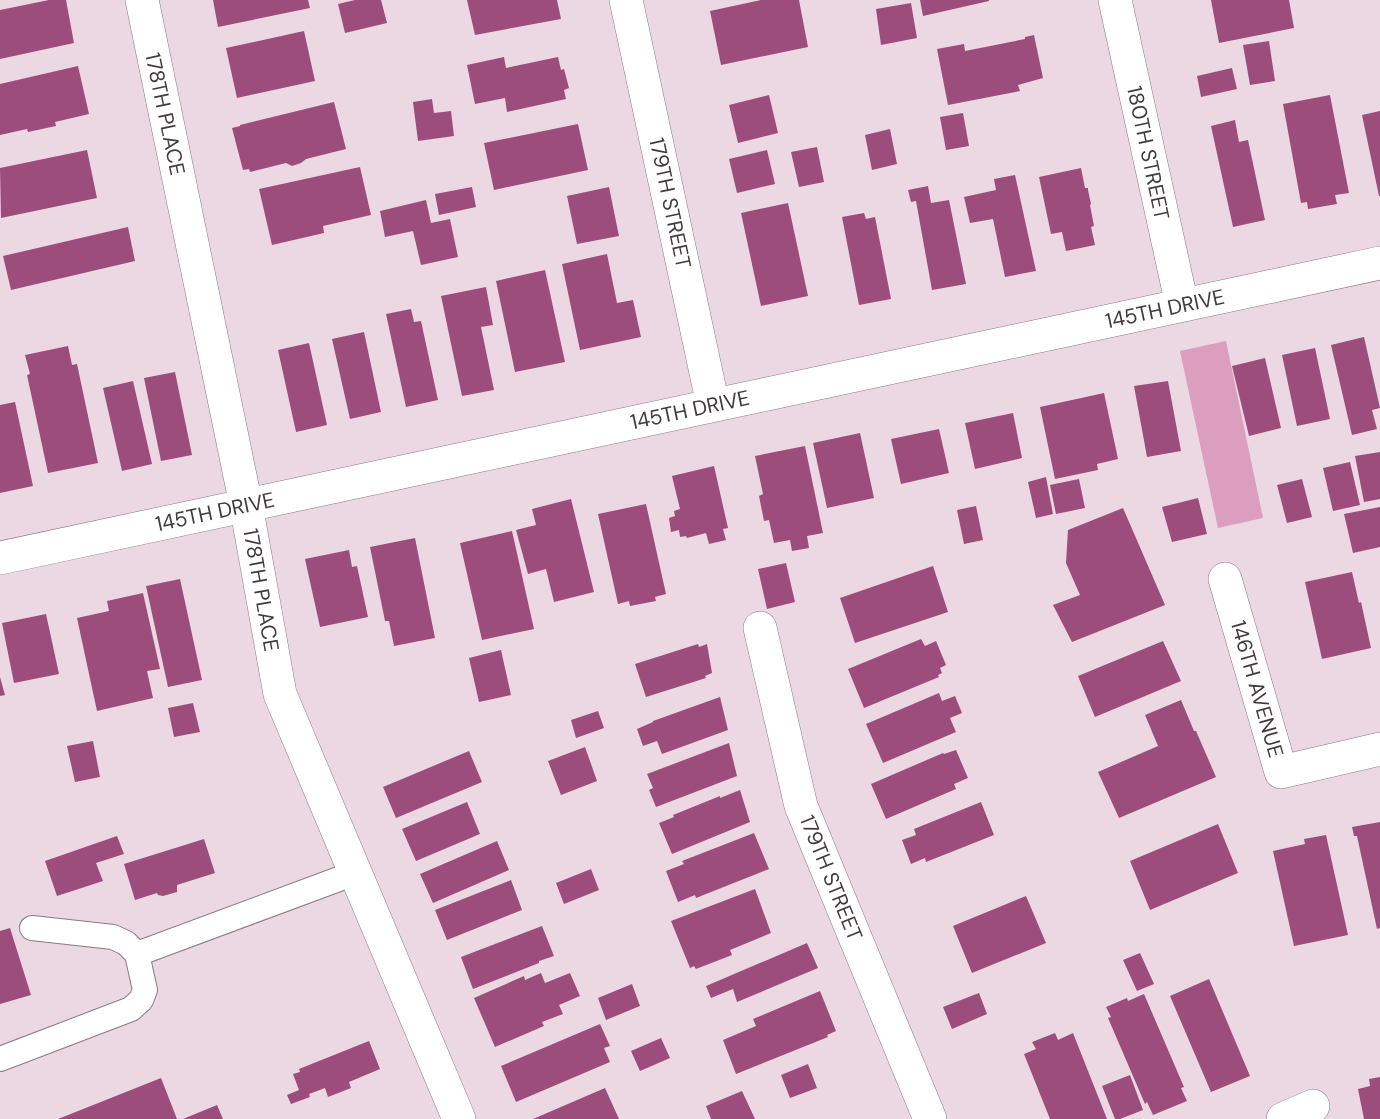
<svg xmlns="http://www.w3.org/2000/svg" width="1380" height="1119" viewBox="0 0 1380 1119" font-family="'DM Sans',sans-serif">
<rect width="100%" height="100%" fill="#ebd8e2"/>
<!-- green -->
<path fill="#db9ebf" d="M1226 341 1263 518 1218 528 1180 351Z"/>
<!-- building -->
<path fill="#9d4d7c" d="M49 0H66L74 43 0 59V10Z
M213 0H308L310 8 218 27Z
M355 0H381L387 23 345 33 338 4Z
M467 0H557L561 19 475 35Z
M761 0H799L808 47 721 65 710 11Z
M920 0H989V1L923 16Z
M1211 0H1289L1294 28 1219 43Z
M911 3 917 38 881 45 876 9Z
M304 31 315 81 237 98 226 48Z
M1034 35 1043 78 1018 85 1020 91 948 105 937 49 964 44 965 51 1025 39V37Z
M1269 41 1275 81 1250 85 1243 45Z
M504 57 506 68 558 57 561 70 564 69 569 88 564 90 566 99 507 112 505 98 475 104 467 65Z
M78 66 89 114 55 122 56 126 28 132 27 129 0 135V84Z
M1232 68 1237 89 1201 97 1197 76Z
M769 95 778 133 738 143 729 105Z
M1330 95 1349 193 1335 195 1337 204 1308 209 1307 202 1301 203 1283 104Z
M432 99 434 113 451 111 454 136 418 141 413 102Z
M334 102 346 149 306 159 301 163 292 166 286 163 250 172 249 169 243 170 232 128 240 126V125Z
M1380 111V196H1379L1362 115Z
M963 113 969 146 946 150 940 117Z
M1235 120 1239 142 1248 140 1265 220 1233 227 1211 126Z
M578 124 588 170 494 190 484 143Z
M890 129 897 164 872 170 865 135Z
M817 147 824 182 799 187 791 152Z
M87 150 97 198 1 218 0 168Z
M767 150 775 184 737 193 729 159Z
M360 167 371 215 323 226 324 233 272 245 259 189Z
M1081 168 1085 188H1088V190L1091 204 1090 205 1094 226 1091 227 1095 245 1066 251 1062 232 1051 234 1039 177Z
M1015 175 1036 271 1005 277 993 219 970 223 964 197 996 190 994 179Z
M928 186 931 203 949 200 966 284 932 290 916 201 911 202 908 190Z
M472 187 476 207 439 215 435 194Z
M609 187 619 236 577 244 567 196Z
M426 200 431 223 450 219 458 257 421 265 413 231 385 237 380 211Z
M788 203 808 296 761 306 741 213Z
M864 213 866 219 875 217 891 299 859 305 842 217Z
M128 227 135 261 11 290 3 256Z
M607 254 617 303 633 300 641 337 580 350 562 264Z
M545 270 565 362 515 372 496 281Z
M486 287 493 325 481 327 494 390 462 396 441 296Z
M411 309 414 322 421 321 438 400 406 407 386 314Z
M364 332 381 412 350 419 332 339Z
M1364 337 1380 408 1372 410 1377 429 1352 435 1331 345Z
M309 343 327 425 296 432 278 350Z
M68 346 72 365 77 364 98 463 48 473 27 375 30 374 25 355Z
M1315 348 1330 419 1297 426 1282 355Z
M1265 358 1281 428 1249 436 1232 366Z
M175 372 192 455 161 461 144 378Z
M133 381 152 464 122 471 103 388Z
M1168 381 1181 451 1147 457 1134 386Z
M1104 393 1118 459 1097 464 1098 470 1055 479 1040 407Z
M15 402 33 486 0 493V405Z
M1013 413 1022 458 975 469 965 423Z
M939 429 949 473 901 484 891 439Z
M860 433 874 498 827 508 813 443Z
M805 446 823 533 807 536 809 548 792 551 790 540 774 543 769 520 764 521 759 496 763 494 755 456Z
M1380 452V499L1364 502 1355 456Z
M1350 462 1360 505 1333 511 1323 468Z
M714 466 728 528 723 529 726 540 709 544 706 533 687 538 686 536 680 537 679 530 671 532 669 518 675 516 674 511 680 509 672 476Z
M1046 477 1053 514 1036 518 1028 482Z
M1079 479 1085 508 1056 514 1050 485Z
M1302 479 1312 517 1287 523 1277 485Z
M1198 498 1207 534 1172 542 1162 507Z
M571 499 594 592 554 602 546 569 528 574 516 530 536 525 532 509Z
M646 504 666 594 655 597 656 601 630 606 629 601 618 604 598 514Z
M976 506 983 540 964 544 957 510Z
M1380 507V547L1353 553 1344 514Z
M1123 508 1165 605 1072 642 1053 605 1080 595 1066 563 1068 530Z
M512 531 534 629 482 640 460 543Z
M415 538 435 638 394 646 389 621H385L370 547Z
M349 550 352 567 357 566 368 617 320 627 305 559Z
M786 563 795 602 767 609 758 569Z
M933 566 948 612 855 643 840 598Z
M1352 572 1359 603 1361 602 1371 648 1322 659 1305 582Z
M180 579 202 680 168 687 146 586Z
M143 593 160 669 147 671 153 698 97 711 77 618 109 611 107 601Z
M46 614 59 674 14 683 2 623Z
M921 639 925 646 936 641 946 665 940 668 942 673 938 675 939 677 864 708 848 669Z
M1163 641 1181 681 1095 717 1078 676Z
M698 644 699 647 707 644 712 673 705 676 706 678 646 697 635 664Z
M501 650 511 695 479 702 469 658Z
M0 677 5 695 0 696Z
M939 693 942 701 955 696 962 713 950 718 956 732 883 763 866 724Z
M720 697 728 730 662 754 657 741 643 746 637 729 653 722V721Z
M1181 700 1194 731H1196L1216 777 1119 818 1098 772 1158 746 1145 715Z
M193 703 200 732 174 737 168 708Z
M598 711 604 728 576 738 571 720Z
M93 741 100 777 75 782 67 746Z
M729 743 737 776 656 807 649 790 653 788 647 774Z
M585 747 597 781 561 795 548 761Z
M956 750 968 778 954 784 956 789 886 819 871 784 943 753 944 754Z
M469 751 482 782 396 818 383 787Z
M740 790 750 822 672 854 659 823 674 817 673 815 720 796V798Z
M467 802 480 834 416 861 402 829Z
M981 802 994 835 926 862 925 858 911 864 902 840 916 835 914 829Z
M1380 822V928L1377 929 1357 836H1354L1352 827Z
M1218 824 1238 873 1150 910 1130 861Z
M754 833 769 869 696 898 695 895 678 902 666 871 684 864 682 861Z
M1326 835 1348 935 1294 946 1273 851 1305 844 1304 839Z
M117 836 124 854 96 863 103 881 57 896 45 861Z
M204 839 215 873 177 885V892L163 896 158 895 157 893 135 900 124 864Z
M497 841 509 870 433 903 420 874Z
M591 869 599 890 564 904 556 883Z
M511 880 522 910 447 940 435 910Z
M755 889 771 933 730 950 732 955 696 969 694 966 690 968 671 921Z
M1026 896 1046 943 972 973 953 926Z
M542 926 554 956 539 961V963L473 989 461 957Z
M10 928 31 995 0 1004V931Z
M807 943 818 968 737 1002 733 989 711 998 706 986Z
M1140 953 1154 984 1137 991 1123 960Z
M541 973 545 983 570 973 580 996 559 1005 563 1014 542 1022 544 1026 495 1047 474 998 524 976 525 980Z
M1209 979 1250 1076 1211 1092 1170 996Z
M632 984 640 1006 606 1020 598 998Z
M820 991 836 1031 827 1035 828 1037 736 1074 723 1040 756 1026 753 1019Z
M979 993 987 1014 952 1029 943 1007Z
M1144 994 1184 1087 1181 1088 1187 1101 1153 1115 1147 1102 1145 1104 1108 1018 1111 1017 1106 1007 1127 998 1128 1001Z
M600 1024 610 1046 604 1048 610 1062 516 1102 501 1066Z
M1055 1033 1058 1040 1073 1033 1107 1119H1050L1024 1054 1036 1049 1032 1042Z
M661 1038 670 1058 640 1071 631 1051Z
M369 1041 380 1069 349 1082 351 1088 328 1097 325 1088 309 1094 310 1097 291 1104 287 1095 299 1090 293 1074 300 1072 299 1069Z
M808 1064 817 1088 790 1098 781 1075Z
M1130 1075 1143 1110 1120 1119H1115L1102 1086Z
M1380 1077V1119H1364L1358 1089 1370 1086 1369 1079Z
M161 1078 177 1119H58Z
M605 1088 619 1119H533Z
M742 1091 755 1119H711L706 1106Z
M217 1105 223 1119H183Z"/>
<g fill="none" stroke-linecap="round" stroke-linejoin="round">
<defs>
<path id="lane" d="M32 928 113 937 126 943 137 954 355 873
M0 1059 131 1009 141 1000 145 990 137 954"/>
<path id="street" d="M142 0 246 505 280 694 459 1119
M626 0 713 405
M1115 0 1182 305
M0 558 1380 263
M1225 579 1281 772 1380 749
M760 628 801 806 930 1119
M1283 1119 1313 1106"/>
</defs>
<!-- lane casing -->
<use href="#lane" stroke="#8a7982" stroke-width="26"/>
<!-- street casing -->
<use href="#street" stroke="#8a7982" stroke-width="34"/>
<!-- lane -->
<use href="#lane" stroke="#fff" stroke-width="24"/>
<!-- street -->
<use href="#street" stroke="#fff" stroke-width="33"/>
</g>
<g text-anchor="middle" stroke-width="6" stroke-linejoin="round" paint-order="stroke">
<!-- street labels -->
<g font-size="21" fill="#423a3e" stroke="#fff">
<text transform="translate(165 114) rotate(78)" y="7">178TH PLACE</text>
<text transform="translate(1148 153) rotate(78)" y="7">180TH STREET</text>
<text transform="translate(670 203) rotate(78)" y="7">179TH STREET</text>
<text transform="translate(1165 309) rotate(-12)" y="7">145TH DRIVE</text>
<text transform="translate(690 410) rotate(-12)" y="7">145TH DRIVE</text>
<text transform="translate(215 512) rotate(-12)" y="7">145TH DRIVE</text>
<text transform="translate(261 590) rotate(80)" y="7">178TH PLACE</text>
<text transform="translate(1257 689) rotate(74)" y="7">146TH AVENUE</text>
<text transform="translate(831 878) rotate(68)" y="7">179TH STREET</text>
</g>
</g>
</svg>
